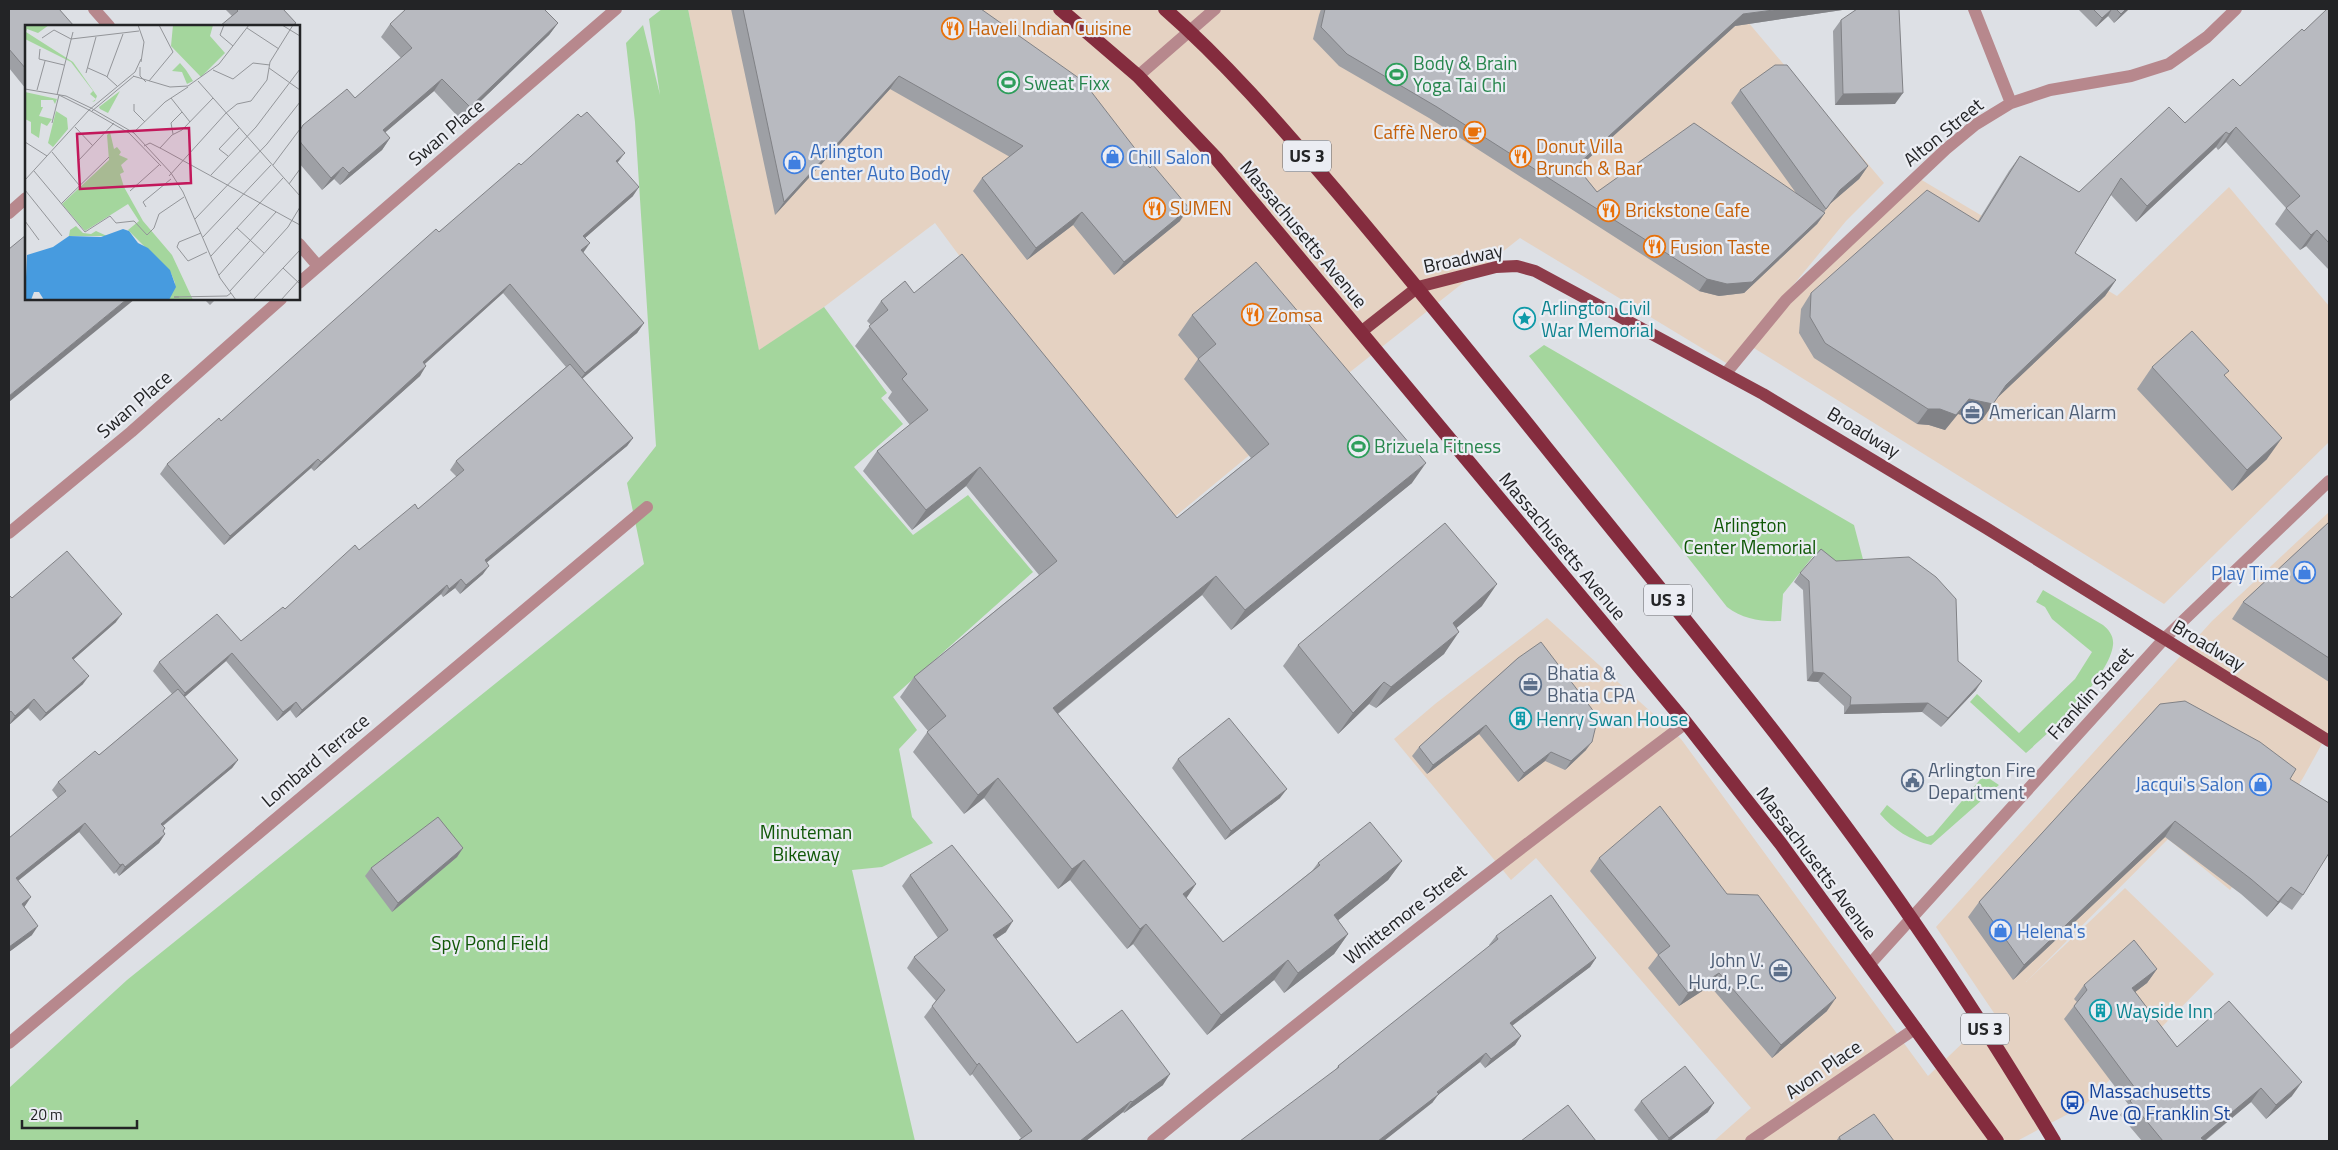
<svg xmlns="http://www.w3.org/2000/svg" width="2338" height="1150" viewBox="0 0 2338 1150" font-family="'Titillium Web',sans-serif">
<rect width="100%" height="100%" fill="#dde0e5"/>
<!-- commercial -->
<path fill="#e5d2c2" d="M688 9H1737L1884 183 1846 221 1728 364 1520 238 1350 372 1166 524 1024 343 935 223 824 307 759 351Z
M1920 179 2117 296 2229 187 2329 306V442L2164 604 1749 345 1891 203Z
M2329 512V731L2303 778 2230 890 2168 839 2026 982 2125 888 2214 974 2085 1105 2017 1141H1714L1751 1108 1536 858 1511 880 1394 739 1435 704 1547 618 1681 739 1928 1076 1994 1013 1936 927 2212 621Z"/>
<!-- green -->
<path fill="#a4d69d" d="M662 9H688L759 350 824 307 887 393 881 398 903 424 854 467 913 535 968 495 1033 572 893 697 917 730 899 749 912 817 933 843 882 867 852 870 915 1141H9V1088L127 980 644 564 627 483 656 446 635 122 626 43 643 25 660 95 649 19Z
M1544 345 1854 525 1865 567 1831 568 1814 555 1783 594 1781 621C1761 622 1743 619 1727 607L1529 356Z
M2043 590 2103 625C2109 630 2114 636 2113 645 2109 678 2051 731 2026 753L1970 702 1977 694 2019 733 2075 679 2092 652 2052 619 2045 607 2036 602Z
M1984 775 1999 785 1931 845C1910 840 1894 830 1880 814L1887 805 1927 837 1933 835Z"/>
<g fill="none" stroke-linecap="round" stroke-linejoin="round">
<!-- service -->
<path stroke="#b7888d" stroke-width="12" d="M9 213 26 198"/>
<!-- minor -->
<path stroke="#b7888d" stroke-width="12" d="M94 9 109 26
M1974 9 2011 103
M1138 76 1215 9
M299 244 318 266
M299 283 616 9
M1726 373 1786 300 1946 149 1975 125 2011 103 2050 90 2131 76 2169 64 2207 37 2236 9
M9 533 131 432 281 299
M1870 964 2164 639 2329 481
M9 1043 647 507
M1153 1141C1327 998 1505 859 1686 723
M1751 1141 1916 1028"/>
<!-- primary -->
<path stroke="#8d3c4a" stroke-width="12" d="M1361 332 1418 287 1496 267 1517 266 1535 271 1763 394 1986 528 2329 741"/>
<!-- trunk -->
<path stroke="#842c3e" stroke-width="14" d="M1060 9 1138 76 1216 158 1686 723 1781 844 1997 1141
M1165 9C1229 65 1283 129 1338 193 1408 276 1477 361 1545 446 1670 602 1800 756 1913 921 1963 993 2009 1066 2054 1141"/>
</g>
<!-- wall -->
<path fill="#9ea0a5" d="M9 9 26 26V89L9 68Z
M225 9H283L232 16Z
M731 9H981L1180 221 1114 275 1073 225 1027 260 973 191 982 178 1010 157 890 89 775 215Z
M1321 9H1849L1735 26 1578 168 1597 192 1796 193 1731 103 1740 90 1868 166 1859 179 1831 203 1824 212 1825 213 1817 224 1744 293 1719 296 1699 291 1429 118 1339 66 1313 39 1319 15Z
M2078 9H2129L2114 23 2108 16 2096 27Z
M2329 9V270L2306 246 2300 250 2275 224 2286 208 2226 142 2218 150 2216 147 2136 222 2111 195 2075 253 2116 280 2105 296 1996 399 1982 420 1958 414 1945 430 1929 425 1917 424 1814 358 1799 333 1801 309 1811 293 1978 221 2009 171 2020 156 2079 192 2240 86Z
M1841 20 1895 104 1835 105 1833 31Z
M558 23 549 35 461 120 434 91 385 132 390 138 382 150 340 185 334 179 322 190 299 163V131L303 125 355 98 401 58 381 37 390 24Z
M618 163 633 196 585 238 583 253 644 323 637 333 582 379 633 438 627 446 486 562 483 574 460 594 455 588 443 597 441 594 296 718 290 710 277 721 226 661 184 697 238 760 232 768 163 826 165 828 163 831 165 834 159 843 119 876 116 872 114 874 79 832 18 881 25 906 24 907 32 935 9 952V838L58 798 52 790 58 782 99 755 172 694 153 671 159 662 241 641 285 609 359 550 418 509 457 477 450 470 456 461 566 367 503 293 424 364 420 376 314 471 311 468 224 545 160 474 167 464 221 421 439 232 521 165Z
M914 293 1177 518 1251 458 1184 379 1198 359 1178 335 1192 315 1412 483 1231 630 1202 595 1058 714 1196 884 1186 898 1223 942 1312 871 1318 863 1402 861 1388 880 1338 920 1348 934 1334 954 1284 993 1274 980 1207 1035 1133 944 1127 949 1070 880 1058 889 984 798 964 814 913 752 928 731 900 697 914 677 1039 575 966 486 912 530 863 471 877 451 910 425 888 398 892 392 855 346 871 325 867 321 881 301Z
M204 299H216L210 305Z
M2152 367 2225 376 2267 459 2232 491 2137 389Z
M2329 522V682L2232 619 2243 602Z
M1800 573 1958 661 1976 690 1941 727 1922 712 1844 714V706L1818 682 1807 681 1803 590 1794 582Z
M9 595 12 598 116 622 74 659 83 684 40 721 28 708 9 725Z
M1482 606 1456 628 1444 654 1376 708 1369 704 1338 734 1283 666 1298 645Z
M1518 658 1586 750 1565 770 1545 761 1518 782 1479 734 1427 774 1412 756 1419 747Z
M2160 704 2290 779 2303 895 2292 910 2280 902 2267 917 2241 894 2165 837 2013 980 1968 917 1979 902Z
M1178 759 1280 798 1225 840 1172 768Z
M463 848 457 857 392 912 365 876 371 868Z
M1599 858 1727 894 1827 1011 1772 1058 1710 986 1679 1006 1648 968 1658 955 1590 871Z
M910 875 1006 932 996 939 1077 1043 1163 1085 1124 1113 1123 1112 1086 1141H1018L1021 1138 972 1074 970 1076 924 1017 936 1001 907 968 914 957 938 938 902 886Z
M1496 936 1596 958 1590 967 1512 1025 1521 1036 1515 1045 1485 1068 1480 1062 1438 1095 1432 1103 1335 1071 1338 1066 1490 946 1489 945Z
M2157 969 2147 983 2135 992 2177 1047 2292 1096 2266 1119 2251 1102 2205 1141H2142L2120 1115 2128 1104 2064 1019 2077 1002 2074 999 2084 985Z
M1641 1101 1708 1112 1670 1141H1659L1634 1110Z
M1839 1137 1894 1141H1836Z"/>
<!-- shaded-wall -->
<path fill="#818286" d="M1781 9H1849L1735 26 1568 177 1576 166 1743 14Z
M2112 9 2108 16 2096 27 2102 18Z
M2126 9H2129L2114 23 2121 14Z
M558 23 549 35 461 120 470 107Z
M899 76 890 89 775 215 784 202Z
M442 79 434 91 374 142 383 130Z
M1903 93 1895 104 1835 105 1843 94Z
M2236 127 2226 142 2218 150 2229 134Z
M2226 132 2216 147 2136 222 2147 206Z
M390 138 382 150 340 185 349 173Z
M625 153 618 162 609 171 616 161Z
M1868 166 1859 179 1831 203 1819 218 1825 213 1817 224 1744 293 1719 296 1699 291 1707 279 1819 219 1840 190Z
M343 167 334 179 322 190 331 178Z
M639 187 633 196 577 245 583 236Z
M1189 208 1180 221 1114 275 1124 262Z
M1082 212 1073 225 1027 260 1036 248Z
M2317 230 2306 246 2300 250 2311 235Z
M590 243 583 253 581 250Z
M2116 280 2105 296 1995 400 2006 385Z
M510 284 503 293 416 372 423 362Z
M127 299H135L9 402V396Z
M644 323 637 333 578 382 585 373Z
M426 366 420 376 314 471 321 462Z
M1969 399 1993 404 1982 420 1958 414 1945 430 1929 425 1917 424 1928 409Z
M633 438 627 446 479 569 485 560Z
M2282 438 2267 459 2232 491 2247 470Z
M318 459 311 468 224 545 230 536Z
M1426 463 1412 483 1231 630 1245 610Z
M980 467 966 486 912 530 926 510Z
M489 566 483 574 460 594 466 585Z
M1216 576 1202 595 1040 728 1053 708Z
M461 579 455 588 443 597 449 589Z
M1497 584 1482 606 1438 644 1453 623Z
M447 585 441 594 296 718 302 710Z
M122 614 116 622 66 666 72 658Z
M1459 632 1444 654 1376 708 1391 687Z
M232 653 226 661 179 702 185 693Z
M1813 672 1824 673 1818 682 1807 681Z
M89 676 83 684 40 721 46 713Z
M1982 681 1976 690 1941 727 1948 718Z
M1384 682 1369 704 1338 734 1353 713Z
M34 699 28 708 9 725 15 716Z
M296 702 290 710 277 721 283 712Z
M1928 703 1922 712 1844 714 1850 705Z
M1486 725 1479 734 1427 774 1433 765Z
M1592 742 1586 750 1565 770 1571 761Z
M1551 752 1545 761 1518 782 1524 773Z
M238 760 232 768 155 832 161 824Z
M998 778 984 798 964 814 978 795Z
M1287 789 1280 798 1225 840 1231 831Z
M2175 821 2165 837 2013 980 2024 965Z
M85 823 79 832 10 887 16 878Z
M165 834 159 843 119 876 125 867Z
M463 848 457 857 392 912 398 903Z
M1084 860 1070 880 1058 889 1072 869Z
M1402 861 1388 880 1320 935 1334 915Z
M123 864 116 872 114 874 120 865Z
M1196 884 1183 903V894Z
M2291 887 2280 902 2267 917 2278 902Z
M31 897 25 906 16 913 22 904Z
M1013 921 1006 932 985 946 993 935Z
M1146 924 1133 944 1127 949 1140 929Z
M38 926 32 935 9 952V947Z
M1348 934 1334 954 1284 993 1298 973Z
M1596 958 1590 967 1504 1032 1510 1023Z
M1288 960 1274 980 1207 1035 1221 1015Z
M2157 969 2147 983 2122 1002 2132 988Z
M1719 973 1710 986 1679 1006 1688 993Z
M1836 998 1827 1011 1772 1058 1781 1045Z
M1521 1036 1515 1045 1485 1068 1491 1059Z
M1486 1053 1480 1062 1438 1095 1432 1103 1384 1141H1378Z
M979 1063 972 1074 970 1076 977 1065Z
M1170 1074 1163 1085 1124 1113 1132 1102Z
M2302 1082 2292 1096 2266 1119 2276 1105Z
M2261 1088 2251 1102 2204 1141 2201 1138Z
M1131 1101 1123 1112 1086 1141H1080Z
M1714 1103 1708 1112 1670 1141H1667L1669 1138Z"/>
<!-- building -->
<path fill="#b8bac0" stroke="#818286" d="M9 9H59L74 26H26V69L9 49V50Z
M236 9H283L296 23 292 26H220L238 11Z
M406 9H544L558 23 470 107 442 79 383 130 390 138 349 173 343 167 331 178 301 143 299 137V132L303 125 347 89 355 98 412 48 390 24Z
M743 9H981L1083 81 1150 168 1153 165 1189 208 1124 262 1082 212 1036 248 982 178 1023 146 899 76 784 202Z
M1325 9H1781L1743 14 1576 166 1597 192 1694 123 1825 213 1752 282 1727 284 1707 279 1437 107 1347 54 1321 27Z
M1857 9H1899L1903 93 1843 94 1841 20Z
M2093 9H2112L2102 18Z
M2116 9H2126L2121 14Z
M2327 9H2329V243L2317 230 2311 235 2286 208 2300 196 2236 127 2229 134 2226 132 2147 206 2121 178 2075 253 2116 280 2006 385 1993 404 1969 399 1956 415 1940 409H1928L1825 343 1810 317 1811 293 1927 190 1979 222 2020 156 2079 192 2169 107 2185 123 2233 79 2240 86 2302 29 2304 31Z
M1775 65H1787L1868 166 1840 190 1826 209 1740 90Z
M587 112 625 153 616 161 639 187 583 236 590 243 581 250 644 323 585 373 510 284 423 362 426 366 321 462 318 459 230 536 167 464 219 418 221 421 436 229 439 232 519 163 521 165 578 114 581 117Z
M26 235V299H127L9 396V249Z
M962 254 1177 518 1269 444 1198 359 1216 344 1192 315 1256 262 1426 463 1245 610 1216 576 1053 708 1196 884 1183 894 1223 942 1320 865 1318 863 1370 822 1402 861 1334 915 1348 934 1298 973 1288 960 1221 1015 1146 924 1140 929 1084 860 1072 869 998 778 978 795 927 732 946 716 914 677 1057 561 980 467 926 510 877 451 928 410 902 379 907 374 869 326 888 310 881 301 905 281 914 293Z
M2192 331 2229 371 2224 375 2282 438 2247 470 2152 367Z
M570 364 633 438 485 560 489 566 466 585 461 579 449 589 447 585 302 710 296 702 283 712 232 653 185 693 159 662 217 614 241 641 283 607 285 609 355 545 359 550 415 504 418 509 464 470 456 461Z
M2329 522V658L2243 602Z
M1445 523 1497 584 1453 623 1459 632 1391 687 1384 682 1353 713 1298 645Z
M1821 549 1836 561 1909 557 1936 577 1956 599 1958 661 1982 681 1948 718 1928 703 1850 705 1851 697 1824 673 1813 672 1809 581 1800 573Z
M67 551 122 614 72 658 89 676 46 713 34 699 15 716 11 711 9 713V595L12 598Z
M1541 642 1598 717 1592 742 1571 761 1551 752 1524 773 1486 725 1433 765 1419 747 1518 658Z
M178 689 238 760 161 824 165 828 163 831 165 834 125 867 123 864 120 865 85 823 16 878 31 897 22 904 38 926 9 947V838L66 791 58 782 95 751 99 755Z
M2185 701 2260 742 2296 769 2290 779 2329 803V853L2303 895 2291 887 2278 902 2251 879 2175 821 2024 965 1979 902 2160 704Z
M1229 718 1287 789 1231 831 1178 759Z
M1660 806 1727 894 1758 895 1836 998 1781 1045 1719 973 1688 993 1658 955 1670 946 1599 858Z
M438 817 463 848 398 903 371 868Z
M952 845 1013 921 993 935 1077 1043 1122 1010 1170 1074 1132 1102 1131 1101 1080 1141H1018L1032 1131 979 1063 977 1065 932 1006 945 990 914 957 948 930 910 875Z
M1551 895 1596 958 1510 1023 1521 1036 1491 1059 1486 1053 1437 1092 1439 1094 1378 1141H1240L1339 1067 1338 1066 1498 939 1496 936Z
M2134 940 2157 969 2132 988 2177 1047 2229 1001 2302 1082 2276 1105 2261 1088 2201 1138 2205 1141H2163L2130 1101 2138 1092 2074 1006 2087 990 2084 985Z
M1685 1066 1714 1103 1669 1138 1641 1101Z
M1568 1105 1596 1141H1521Z
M1874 1114 1894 1141H1841L1839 1137Z"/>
<!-- icons -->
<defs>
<symbol id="restaurant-ring" viewBox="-11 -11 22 22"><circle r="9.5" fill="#ebedf3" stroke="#e8710a" stroke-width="1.5"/><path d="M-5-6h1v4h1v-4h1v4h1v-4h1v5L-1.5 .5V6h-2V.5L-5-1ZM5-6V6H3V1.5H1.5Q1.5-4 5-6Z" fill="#e8710a"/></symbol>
<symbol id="stadium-ring" viewBox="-11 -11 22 22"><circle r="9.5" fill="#ebedf3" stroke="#2e9e5b" stroke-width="1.5"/><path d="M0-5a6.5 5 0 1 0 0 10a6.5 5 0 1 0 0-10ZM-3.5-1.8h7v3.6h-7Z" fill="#2e9e5b"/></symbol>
<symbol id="cafe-ring" viewBox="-11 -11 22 22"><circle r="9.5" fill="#ebedf3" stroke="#e8710a" stroke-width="1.5"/><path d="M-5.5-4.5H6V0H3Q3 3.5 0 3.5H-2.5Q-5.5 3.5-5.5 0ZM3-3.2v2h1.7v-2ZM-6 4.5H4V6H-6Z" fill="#e8710a"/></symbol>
<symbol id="shop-ring" viewBox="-11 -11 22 22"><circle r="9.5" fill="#ebedf3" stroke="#3f7fe0" stroke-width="1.5"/><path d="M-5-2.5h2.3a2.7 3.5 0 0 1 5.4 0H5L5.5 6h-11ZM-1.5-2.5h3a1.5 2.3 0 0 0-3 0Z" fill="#3f7fe0"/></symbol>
<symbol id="sight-ring" viewBox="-11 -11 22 22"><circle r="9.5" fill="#ebedf3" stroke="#0f9aa8" stroke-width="1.5"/><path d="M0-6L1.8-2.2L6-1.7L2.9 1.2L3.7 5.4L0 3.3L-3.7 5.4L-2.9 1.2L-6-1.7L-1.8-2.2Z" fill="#0f9aa8"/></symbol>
<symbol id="office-ring" viewBox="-11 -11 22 22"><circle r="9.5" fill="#ebedf3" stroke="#5c6f8a" stroke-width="1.5"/><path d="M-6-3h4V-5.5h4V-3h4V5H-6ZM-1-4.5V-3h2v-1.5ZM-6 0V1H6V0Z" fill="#5c6f8a"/></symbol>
<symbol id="building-ring" viewBox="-11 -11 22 22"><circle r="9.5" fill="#ebedf3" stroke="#0f9aa8" stroke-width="1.5"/><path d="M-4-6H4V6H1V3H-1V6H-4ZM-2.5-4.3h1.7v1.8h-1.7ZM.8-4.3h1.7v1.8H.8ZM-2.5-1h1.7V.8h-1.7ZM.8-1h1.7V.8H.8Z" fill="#0f9aa8"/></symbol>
<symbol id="civic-ring" viewBox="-11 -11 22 22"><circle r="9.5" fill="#ebedf3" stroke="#5c6f8a" stroke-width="1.5"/><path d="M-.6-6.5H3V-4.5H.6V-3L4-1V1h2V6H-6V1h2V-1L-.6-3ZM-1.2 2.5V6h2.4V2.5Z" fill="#5c6f8a"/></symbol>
<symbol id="bus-ring" viewBox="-11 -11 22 22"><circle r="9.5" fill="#ebedf3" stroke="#1a4fb4" stroke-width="1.5"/><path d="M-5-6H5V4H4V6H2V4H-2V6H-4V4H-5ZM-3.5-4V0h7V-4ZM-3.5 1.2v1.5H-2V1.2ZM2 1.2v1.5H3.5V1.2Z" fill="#1a4fb4"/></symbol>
</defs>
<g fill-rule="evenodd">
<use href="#restaurant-ring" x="940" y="16" width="25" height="25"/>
<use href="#stadium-ring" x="1384" y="62" width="25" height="25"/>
<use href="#stadium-ring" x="996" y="70" width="25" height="25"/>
<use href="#cafe-ring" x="1462" y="120" width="25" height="25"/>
<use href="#shop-ring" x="1100" y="144" width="25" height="25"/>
<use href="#restaurant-ring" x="1508" y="144" width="25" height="25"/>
<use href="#shop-ring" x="782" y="150" width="25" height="25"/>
<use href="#restaurant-ring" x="1142" y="196" width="25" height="25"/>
<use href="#restaurant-ring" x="1596" y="198" width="25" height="25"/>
<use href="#restaurant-ring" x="1642" y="234" width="25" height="25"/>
<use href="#restaurant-ring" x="1240" y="302" width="25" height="25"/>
<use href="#sight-ring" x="1512" y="306" width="25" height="25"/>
<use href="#office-ring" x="1960" y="400" width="25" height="25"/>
<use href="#stadium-ring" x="1346" y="434" width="25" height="25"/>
<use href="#shop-ring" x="2292" y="560" width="25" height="25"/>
<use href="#office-ring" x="1518" y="672" width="25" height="25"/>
<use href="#building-ring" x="1508" y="706" width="25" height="25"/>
<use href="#civic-ring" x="1900" y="768" width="25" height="25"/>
<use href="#shop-ring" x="2248" y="772" width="25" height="25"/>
<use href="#shop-ring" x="1988" y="918" width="25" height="25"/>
<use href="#office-ring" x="1768" y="958" width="25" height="25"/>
<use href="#building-ring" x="2088" y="998" width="25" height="25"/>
<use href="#bus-ring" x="2060" y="1090" width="25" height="25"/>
</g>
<g text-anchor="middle" stroke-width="4.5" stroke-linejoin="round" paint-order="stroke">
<!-- shield labels -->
<g fill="#ebedf3" stroke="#5f6064" stroke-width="1">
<rect x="1283" y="140.5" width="48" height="31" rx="4"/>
<rect x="1644" y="584.5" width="48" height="31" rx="4"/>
<rect x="1961" y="1013.5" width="48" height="31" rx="4"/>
</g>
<g font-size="18" font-weight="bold" fill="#232426">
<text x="1307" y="162">US 3</text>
<text x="1668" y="606">US 3</text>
<text x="1985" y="1035">US 3</text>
</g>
<!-- food labels -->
<g font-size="19" fill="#c56008" stroke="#ebedf3" text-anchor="start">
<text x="968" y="35">Haveli Indian Cuisine</text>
<text x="1458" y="139" text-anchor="end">Caffè Nero</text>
<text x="1536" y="153">Donut Villa<tspan x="1536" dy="22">Brunch &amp; Bar</tspan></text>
<text x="1170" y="215">SUMEN</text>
<text x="1625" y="217">Brickstone Cafe</text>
<text x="1670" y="254">Fusion Taste</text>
<text x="1268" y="322">Zomsa</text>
</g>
<!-- leisure labels -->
<g font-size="19" fill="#27864d" stroke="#ebedf3" text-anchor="start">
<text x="1413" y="70">Body &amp; Brain<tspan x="1413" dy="22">Yoga Tai Chi</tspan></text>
<text x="1024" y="90">Sweat Fixx</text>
<text x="1374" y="453">Brizuela Fitness</text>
</g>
<!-- street labels -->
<g font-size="19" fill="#232426" stroke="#ebedf3">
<text transform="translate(446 132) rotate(-40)" y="7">Swan Place</text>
<text transform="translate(1943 132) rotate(-39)" y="7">Alton Street</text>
<text transform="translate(1304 234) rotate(50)" y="7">Massachusetts Avenue</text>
<text transform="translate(1463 258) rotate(-12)" y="7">Broadway</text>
<text transform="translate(134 404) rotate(-41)" y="7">Swan Place</text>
<text transform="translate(1864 432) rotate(31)" y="7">Broadway</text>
<text transform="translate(1563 546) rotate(50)" y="7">Massachusetts Avenue</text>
<text transform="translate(2209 645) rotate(31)" y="7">Broadway</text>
<text transform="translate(2090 693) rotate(-48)" y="7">Franklin Street</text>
<text transform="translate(315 760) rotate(-40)" y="7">Lombard Terrace</text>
<text transform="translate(1817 863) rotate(53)" y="7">Massachusetts Avenue</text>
<text transform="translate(1405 914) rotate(-38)" y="7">Whittemore Street</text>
<text transform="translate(1823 1069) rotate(-35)" y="7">Avon Place</text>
</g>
<!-- shop labels -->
<g font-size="19" fill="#366cbe" stroke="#ebedf3" text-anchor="start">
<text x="810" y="158">Arlington<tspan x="810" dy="22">Center Auto Body</tspan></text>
<text x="1128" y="164">Chill Salon</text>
<text x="2289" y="580" text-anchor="end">Play Time</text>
<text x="2244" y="791" text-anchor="end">Jacqui's Salon</text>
<text x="2017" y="938">Helena's</text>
</g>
<!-- culture labels -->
<g font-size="19" fill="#0d838f" stroke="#ebedf3" text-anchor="start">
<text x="1541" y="315">Arlington Civil<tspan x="1541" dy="22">War Memorial</tspan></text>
<text x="1536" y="726">Henry Swan House</text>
<text x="2116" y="1018">Wayside Inn</text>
</g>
<!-- service labels -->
<g font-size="19" fill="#4e5e75" stroke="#ebedf3" text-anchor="start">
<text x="1989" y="419">American Alarm</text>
<text x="1547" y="680">Bhatia &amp;<tspan x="1547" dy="22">Bhatia CPA</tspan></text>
<text x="1928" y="777">Arlington Fire<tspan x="1928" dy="22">Department</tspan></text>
<text x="1764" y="967" text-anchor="end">John V.<tspan x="1764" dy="22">Hurd, P.C.</tspan></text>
</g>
<!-- park labels -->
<g font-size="19" fill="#0f5706" stroke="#ebedf3">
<text x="1750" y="532">Arlington<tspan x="1750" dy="22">Center Memorial</tspan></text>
<text x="806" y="839">Minuteman<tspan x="806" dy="22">Bikeway</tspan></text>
<text x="490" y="950">Spy Pond Field</text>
</g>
<!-- transit labels -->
<g font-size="19" fill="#164399" stroke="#ebedf3" text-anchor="start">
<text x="2089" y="1098">Massachusetts<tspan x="2089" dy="22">Ave @ Franklin St</tspan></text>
</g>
</g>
<!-- overview -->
<g transform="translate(25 25)">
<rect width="275" height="275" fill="#dde0e5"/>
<path d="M0 0H24L13 8 2 4 1 7 48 37 72 71 70 76 67 77 71 74 65 69 68 66 46 37 0 14ZM148 0H188L185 11 200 28 176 52 146 21ZM155 38 161 45 168 56 162 59 157 47 147 46ZM95 66 83 88 75 84 74 82ZM0 67 32 74 30 79 28 75H16V82H18L14 91 27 94 22 101 16 98 14 113 6 108V97L0 94ZM31 86 42 93 43 104 28 122 23 118ZM85 107 89 124 92 122 96 127 94 130 103 134 96 140 99 147 95 149 99 162 118 196 147 230 168 275H144L150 258 146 248 103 205 114 196 103 179 60 206 37 179 84 135 82 110ZM51 201 58 208 66 209 71 206 82 211H44L45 205Z" fill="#a4d69d"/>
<path d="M98 204 104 206 113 218 123 223 145 245 151 262 144 275H19L14 267H9L6 275H0L2 230 28 222 44 211 76 212Z" fill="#479bdf"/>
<path fill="none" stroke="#939599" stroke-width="1" d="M113 0 119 17 116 37M199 0 195 10 208 21M257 0 275 11M222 3 254 24M17 13 29 5 46 14 114 6M15 24 14 34 39 40M116 34 110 47 64 85 104 108 136 141M115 42V51L121 57M63 43 81 51 92 61M244 43 275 65M188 45 208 54 228 38 245 40M61 48 71 12M108 51 145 62 163 61 194 39 224 0M82 52 98 9M124 56 148 27 134 0M173 56 275 171M0 64 41 71 66 83M12 65 20 36M32 70 48 7M146 73 165 97M109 79V86L120 97M66 83 109 108 146 148 158 167 195 253 211 275M67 86 109 51M27 98 34 70M50 102 68 121M108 108 140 77 163 62M148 109 146 98 157 87M0 117 22 131M119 121 125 118 137 124 275 200M135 123 147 110 157 105 188 73M27 127 54 160M203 131 194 124 214 103M54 135 89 98M248 140 275 104M9 146 60 207 85 191 91 198 109 196 122 210 129 203 134 189 159 172M186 150 231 102 275 44M144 151 201 88 212 79 226 76 242 55 245 37 268 0M0 155 64 85 34 70M264 159 275 144M0 165 37 211M105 166 134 140M36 179 84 132M121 182 118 177 146 154M170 194 242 119 275 77M0 196 14 215M212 203 239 228M176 208 154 217 152 222 163 236 182 227M178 212 246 140M186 231 258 153M258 243 275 259M194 250 251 187M205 266 263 202 275 182M154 272H149L202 271 206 268M228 275 275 225M256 275 275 254"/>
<path fill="#c2185b" fill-opacity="0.15" stroke="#c2185b" stroke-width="2.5" d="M164 103 166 158 55 164 52 109Z"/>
<rect width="275" height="275" fill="none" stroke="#232426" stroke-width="2.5"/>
</g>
<!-- border -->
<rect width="2338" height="1150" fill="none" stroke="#232426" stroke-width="20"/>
<!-- scale -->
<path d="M22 1120v8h115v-8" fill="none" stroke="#232426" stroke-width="2.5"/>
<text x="30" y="1120" font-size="15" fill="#232426" stroke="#ebedf3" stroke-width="4" paint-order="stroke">20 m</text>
</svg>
